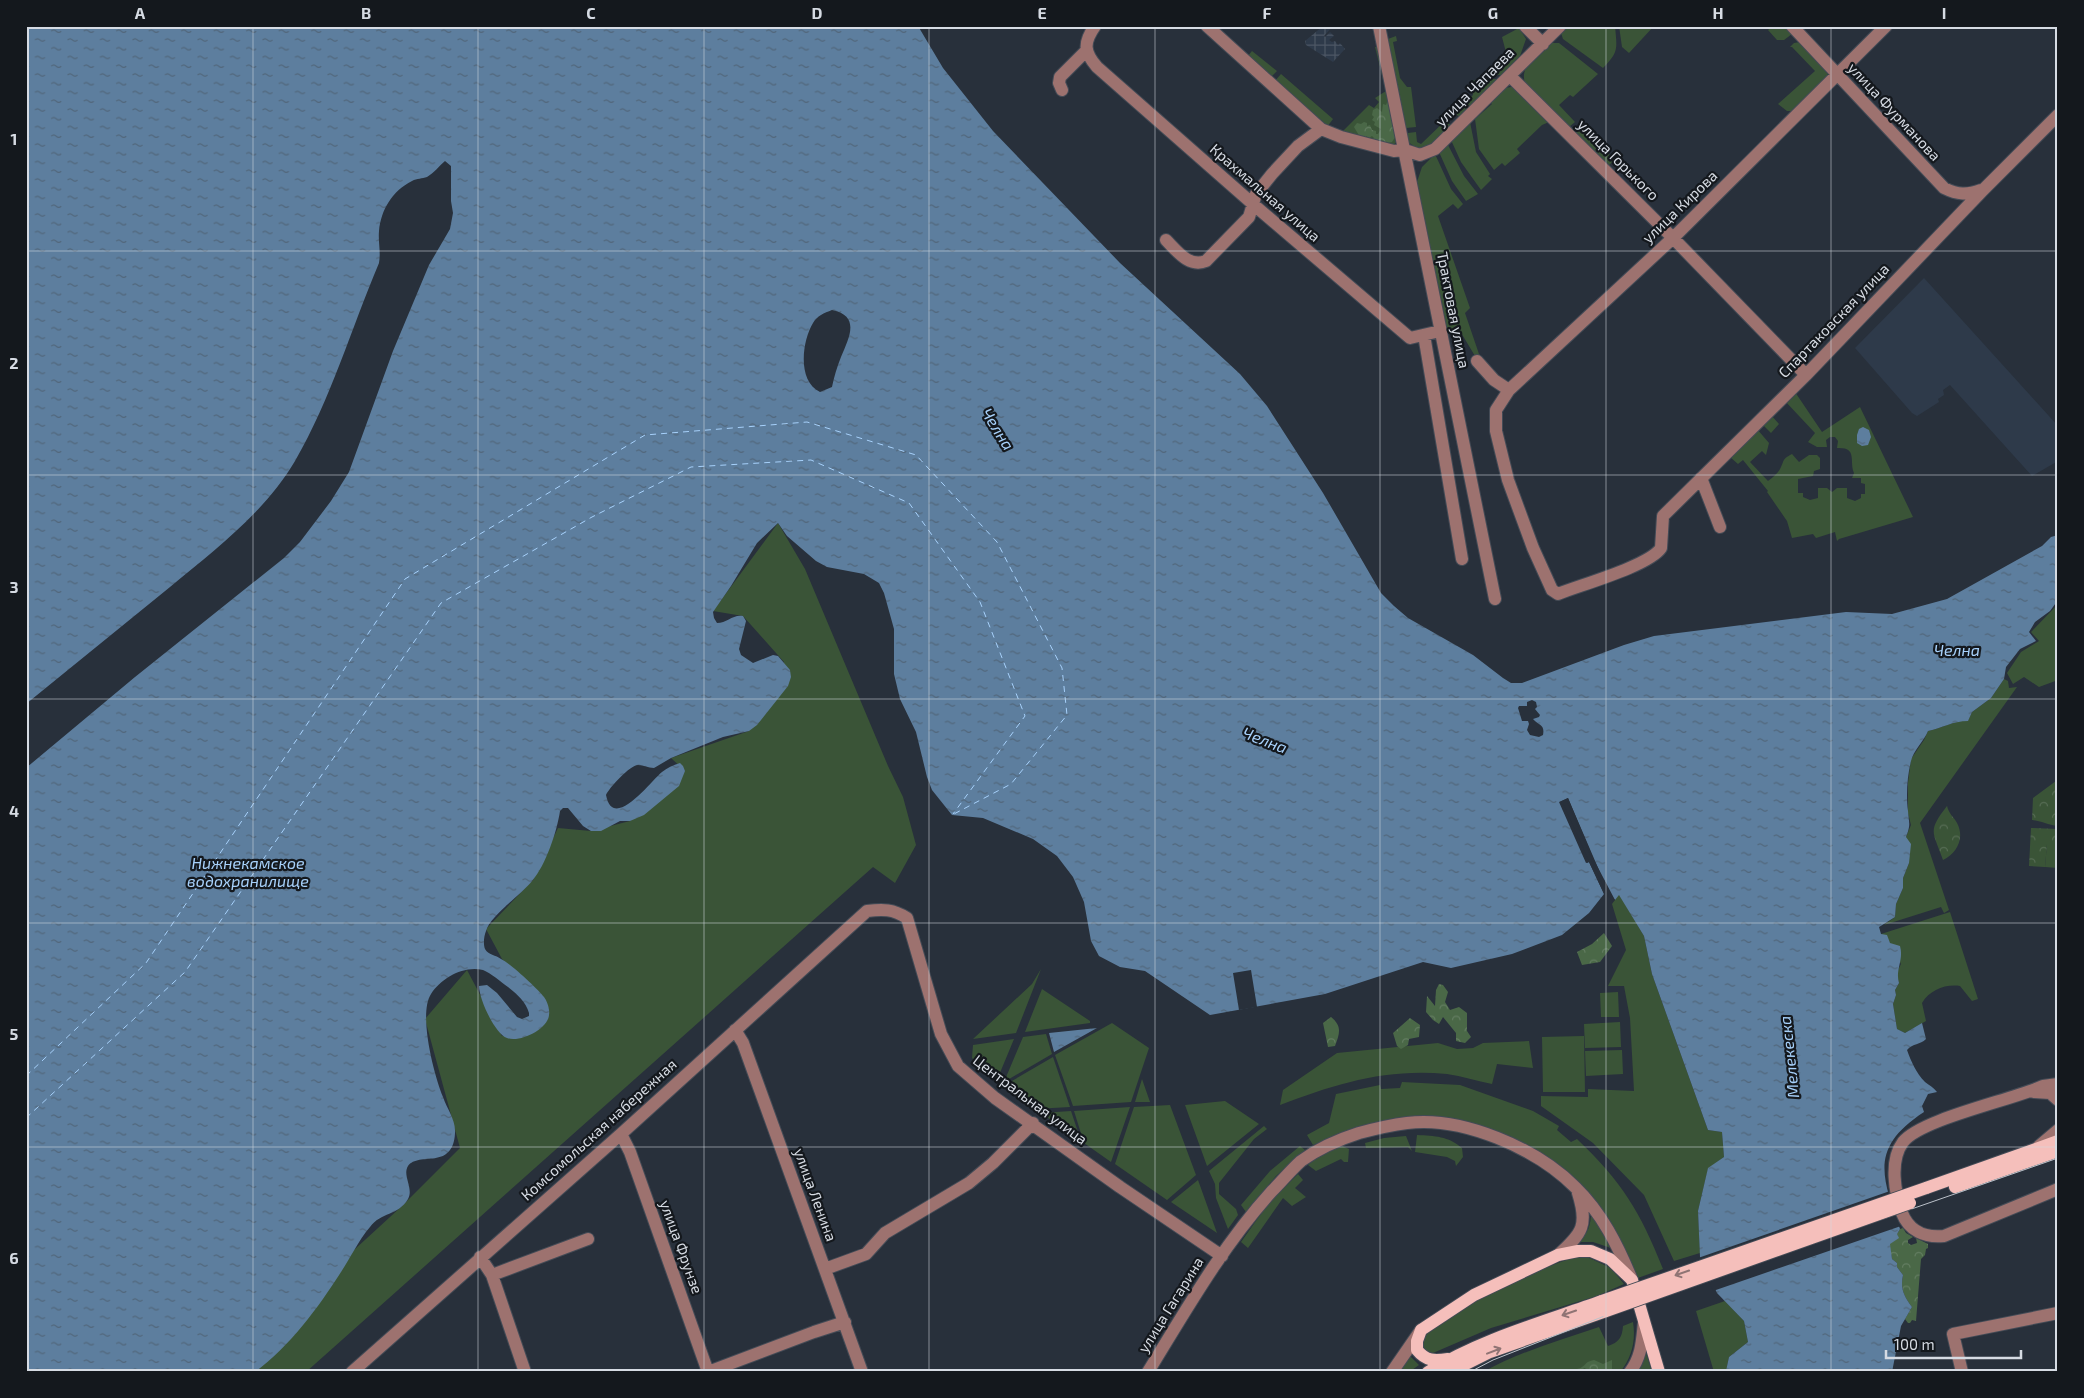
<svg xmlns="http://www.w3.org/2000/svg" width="2084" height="1398" viewBox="0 0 2084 1398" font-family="'Exo 2',sans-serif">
<defs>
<pattern id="industrial-grid" width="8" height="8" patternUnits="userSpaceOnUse" patternTransform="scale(1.25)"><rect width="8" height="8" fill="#2e3a4a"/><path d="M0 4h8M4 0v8" fill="none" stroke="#4c5664"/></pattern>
<pattern id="forest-crowns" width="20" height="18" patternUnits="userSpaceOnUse" patternTransform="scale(1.25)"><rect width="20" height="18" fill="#4a6847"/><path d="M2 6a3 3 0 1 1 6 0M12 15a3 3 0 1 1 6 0" fill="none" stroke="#637d61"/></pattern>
<pattern id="park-crowns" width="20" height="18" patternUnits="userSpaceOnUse" patternTransform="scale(1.25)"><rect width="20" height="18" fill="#3a5437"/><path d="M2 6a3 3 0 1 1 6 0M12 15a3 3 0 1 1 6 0" fill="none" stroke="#566c54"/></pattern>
<pattern id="water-ripples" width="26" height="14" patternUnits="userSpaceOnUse" patternTransform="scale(1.25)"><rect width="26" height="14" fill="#5d7e9e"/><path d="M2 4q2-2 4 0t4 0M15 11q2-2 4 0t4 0" fill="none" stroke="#51667a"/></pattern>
</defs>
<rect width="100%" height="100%" fill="#28303b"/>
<!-- built -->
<path fill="#2e3a4a" d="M1924 278 2058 426V461L2032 476 1950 385 1943 390 1944 395 1938 399 1939 402 1917 416 1912 413 1855 348Z"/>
<!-- industrial -->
<path fill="url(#industrial-grid)" d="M1323 26H1333L1324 36 1325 37 1330 32 1334 36 1329 40 1332 42 1335 41 1338 45 1340 43 1345 49 1333 62 1306 45 1305 41Z"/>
<!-- grass -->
<path fill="#3a5437" d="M1568 26H1615C1617 49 1619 52 1603 68L1563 39 1561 33Z
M1619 26H1654L1629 53 1622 47Z
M1773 26H1785L1792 34 1784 40H1777L1768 30Z
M1519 28 1526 39 1520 56 1502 75H1491L1489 67 1508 60 1502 37Z
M1396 36 1397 41 1393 42 1400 78 1407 87H1411L1416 127 1406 128 1404 126 1388 39Z
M1800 42 1828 74 1827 76 1793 111H1787L1778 104 1815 71 1792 47H1790L1794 43Z
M1551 43H1559L1598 74 1573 97 1570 95 1559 105 1575 122 1569 127 1525 83C1519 65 1539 54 1551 43Z
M1378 46 1396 142 1394 145 1341 133 1369 105 1374 108 1379 102 1375 98 1386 91 1375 47Z
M1252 51 1277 71 1270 78 1247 57Z
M1281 74 1333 119 1327 127 1274 82Z
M1477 79H1498L1459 117 1454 112 1473 95 1471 82Z
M1511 87H1514L1549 122 1542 125 1517 149 1520 153 1505 166 1502 163 1494 170 1479 149 1475 119 1492 104 1491 103 1505 88Z
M1446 120 1451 126 1432 145 1417 148 1408 142 1406 136 1408 133 1416 132 1417 142 1421 144Z
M1470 122 1476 152 1490 174 1488 176 1492 179 1481 190 1461 162 1451 140Z
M1579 125 1615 160 1609 165 1573 131Z
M1447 143 1464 176 1478 194 1466 201 1452 181 1439 152Z
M1435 154 1451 189 1463 204 1458 209 1453 204 1438 216 1470 308 1465 313 1479 354 1502 380 1475 356 1460 331 1444 328 1416 185 1422 167Z
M1795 392 1822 432 1860 407 1913 517 1839 539 1837 541 1835 532 1816 538 1813 534 1792 538 1787 521 1767 492 1768 491 1743 460 1738 464 1730 457 1757 429 1769 443 1766 455 1762 451 1750 462 1768 481C1772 478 1778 473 1780 469 1785 460 1781 460 1792 454L1799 462 1809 455H1817L1820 458V469L1814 471 1813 476 1798 479V493H1803V497L1810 500 1818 498V488H1827L1832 492 1837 488H1847V498L1855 501 1861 498V494H1865V484L1861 483V478H1852L1854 473C1849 461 1858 447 1837 448L1838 441 1835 437H1830L1826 440 1827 447H1817L1808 442 1815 433 1785 401Z
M1771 415 1779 424 1771 433 1762 424Z
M778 523 805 569 888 766 903 797 916 845 895 883 873 867 306 1372H248L354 1250 402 1206 460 1148 425 1019 467 970 502 1036 549 1009 502 959 486 929 533 880 558 828 591 831 630 821 685 771 671 758 749 731 784 662 743 616 713 611Z
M2058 604V680L2039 687 2024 677 2013 684 2007 673 2021 652 2039 641 2031 632Z
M2004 679 2008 681 2009 688 2017 687 1920 823 1949 910 1944 913 1941 907 1884 925 1895 917 1896 904 1903 888V878L1909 863 1906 837 1911 825 1908 813V783L1911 759 1924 740 1928 731C1942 728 1953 721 1968 720L1972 712 1991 698Z
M2047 843 2058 844V868L2045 867Z
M1619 894 1644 936 1652 974 1708 1130 1722 1132 1724 1157 1708 1169 1698 1211 1700 1253 1674 1261 1644 1195 1593 1143 1541 1106V1096L1588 1097V1089L1634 1091 1630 1018 1624 986H1608L1626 950 1612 904Z
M1950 912 1978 999 1972 1001 1960 986C1945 984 1930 990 1922 1003L1926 1021 1905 1033 1897 1029 1893 1004 1896 995 1895 990 1899 983 1896 974 1901 964 1890 943 1881 934Z
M1041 969 1016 1033 973 1039 1032 984Z
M1042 989 1090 1021V1023L1025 1032Z
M1618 992 1619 1017H1601L1600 993Z
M1620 1022 1621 1047 1585 1048 1584 1024Z
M1112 1023 1149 1048 1131 1102 1073 1106 1055 1055Z
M1046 1034 1052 1054 1004 1082 1023 1037Z
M1584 1036 1585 1092H1543L1542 1037Z
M1014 1039 997 1080 972 1058 973 1045Z
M1529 1041 1533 1068 1497 1064 1492 1084C1477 1081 1462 1076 1447 1074 1386 1068 1335 1084 1280 1105L1283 1090 1337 1053 1438 1043 1457 1049 1473 1048 1483 1043Z
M1622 1050 1623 1074 1586 1076 1585 1051Z
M1053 1057 1070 1107 1035 1109 1005 1085Z
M1142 1079 1150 1102H1135Z
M1402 1082 1460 1085 1533 1111 1559 1126 1557 1130 1571 1142 1577 1139C1622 1182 1640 1211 1663 1269L1635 1279 1560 1169 1438 1121 1344 1133 1313 1145 1307 1135 1329 1123 1336 1094 1380 1085 1381 1089 1400 1088Z
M1225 1101 1259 1124 1207 1166 1185 1105Z
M1170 1105 1196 1175 1167 1200 1115 1164 1134 1107Z
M1130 1107 1111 1162 1084 1143 1074 1111Z
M1071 1111 1081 1141 1041 1113Z
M1264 1126 1267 1129 1254 1139 1219 1183V1194L1236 1209 1238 1215 1228 1229 1216 1198 1215 1184 1209 1171Z
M1417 1135C1435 1136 1448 1136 1462 1148L1463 1157 1456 1166 1455 1161 1447 1157 1415 1152Z
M1406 1136 1412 1151 1408 1147 1366 1148 1365 1143 1384 1138Z
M1300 1146 1305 1150 1276 1176 1246 1212 1241 1205 1270 1171Z
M1342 1146 1349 1149 1348 1162H1344L1341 1159 1316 1171 1308 1165 1320 1155Z
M1298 1174 1303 1180 1295 1188 1306 1197 1292 1206 1283 1198 1248 1248 1241 1242 1268 1204Z
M1198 1180 1217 1233 1171 1202Z
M1591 1212 1614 1249 1593 1242H1579C1588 1233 1591 1225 1591 1212Z
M1585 1256 1611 1268 1624 1284 1597 1296 1491 1328 1426 1356 1418 1341 1421 1337C1458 1310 1495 1288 1537 1271 1553 1265 1568 1258 1585 1256Z
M1725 1301 1744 1321 1748 1342 1729 1357 1726 1372H1714L1696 1311Z
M1633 1322C1636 1340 1632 1358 1620 1372H1483C1519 1352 1560 1340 1599 1327L1608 1346C1619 1342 1622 1338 1623 1326Z
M1644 1346 1652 1372H1635Z
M1410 1356 1419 1365 1409 1372H1398Z"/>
<!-- forest -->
<path fill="url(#forest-crowns)" d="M1388 100 1397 134 1392 142 1387 143 1372 140 1374 138 1372 136 1369 138 1366 136V139L1360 137 1354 127 1357 123 1361 124 1364 122 1367 123V126L1370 125 1372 130 1376 131V134H1378L1381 129 1374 125 1375 122 1372 120 1374 117 1372 115 1373 110 1377 108 1382 112 1383 104 1386 105Z
M1604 933 1612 946 1600 962 1582 965 1577 952 1592 944Z
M1439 984 1443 985 1448 992 1445 1002 1450 1010 1459 1007 1467 1013V1031L1471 1037 1465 1043 1456 1041V1033L1443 1017 1439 1024 1433 1020 1426 1012 1427 996 1435 1006 1436 990Z
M1331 1017C1342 1026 1340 1033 1335 1046L1328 1047 1323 1023Z
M1410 1018 1420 1025 1419 1037 1409 1039 1408 1045 1401 1049 1397 1046 1393 1033Z
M1903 1228 1906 1233 1913 1237 1908 1240V1243L1911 1245 1917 1243 1916 1238 1928 1244V1248L1926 1249 1925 1255 1921 1259 1916 1321 1912 1320 1910 1323H1908L1905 1319 1912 1307C1904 1296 1900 1289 1903 1275L1897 1267V1263L1892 1259 1889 1244 1898 1238 1897 1234 1900 1229Z
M1594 1360 1603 1364 1612 1360V1371L1595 1372 1584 1368 1581 1372H1563H1571C1575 1368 1578 1370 1582 1367 1588 1363 1585 1362 1594 1360Z"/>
<!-- park -->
<path fill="url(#park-crowns)" d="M2056 781H2058V826C2048 825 2042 821 2032 820L2033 798Z
M1947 806C1949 814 1953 816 1957 823 1965 838 1957 853 1943 860 1933 831 1927 832 1947 806Z
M2031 828 2058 829V844H2047L2045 867 2029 866Z"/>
<!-- water -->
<path fill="url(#water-ripples)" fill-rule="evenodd" d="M26 26H918L943 68 993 131 1120 263 1240 374 1267 406 1323 493 1381 593 1394 606 1408 618 1473 655 1503 678 1511 683H1522L1624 645 1654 636 1846 612 1892 614 1947 599 2042 546 2051 537 2058 535V600L2050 611 2035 622 2029 632 2036 641 2020 649 2006 667 2004 679 1991 698 1972 712 1968 721C1953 721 1942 728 1928 731 1924 741 1913 751 1911 761 1907 777 1906 796 1908 811 1909 824 1911 824 1906 837L1911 844 1909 863 1903 878V888L1896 904 1895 917 1879 927 1881 934 1887 935 1890 943 1900 946C1904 960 1895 970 1899 983L1895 990 1896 995 1893 1004 1897 1029 1905 1033 1922 1023 1926 1039C1920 1045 1913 1043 1907 1050 1911 1061 1916 1073 1925 1082 1929 1085 1933 1087 1937 1092L1928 1094 1922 1106 1924 1112C1869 1148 1882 1176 1900 1229L1897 1234 1899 1238 1890 1244 1892 1259 1897 1263V1267L1903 1275C1900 1289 1904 1296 1912 1307L1901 1326 1892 1372 1726 1371 1729 1357 1748 1342 1744 1321 1717 1293 1700 1257 1698 1211 1708 1168 1724 1157 1722 1132 1708 1130 1652 974 1644 936 1619 895 1615 900 1608 891 1568 798 1560 802 1587 863 1589 862 1604 894 1589 913 1562 935 1512 954 1451 968 1423 962 1325 994 1210 1015 1145 971 1120 967 1099 956 1091 941 1084 902 1073 877 1057 856 1033 839 983 818 952 815 932 790 927 777 916 732 900 699 894 674V629L884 593 879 583 864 574 827 567 816 561 787 536 778 523 757 543 731 586 713 612 714 618 717 623C727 623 733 614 743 616L746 621 739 649 741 655 753 663 773 655 778 656 790 670 791 677 788 686 757 725 749 731 723 737 671 758 654 768C648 768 644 765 638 765 630 765 609 788 606 795 613 832 650 782 662 772 667 768 673 765 680 763L683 766 685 771 679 786 644 815 630 821H620L601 831H591L583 826 568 808H563L560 811C557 831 546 865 532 881 522 894 490 916 486 931 484 936 483 944 485 949 488 955 496 955 501 959 510 963 538 989 544 997 547 1001 550 1009 549 1015 548 1029 520 1043 507 1038 495 1034 479 999 479 986L487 985 497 993 517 1017 522 1019 529 1016V1013C526 1002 517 994 508 987 501 982 491 973 483 970 464 965 441 978 431 994 418 1014 434 1075 443 1097 447 1109 456 1120 455 1133 453 1171 419 1151 408 1166 402 1176 414 1188 408 1199 398 1216 381 1212 370 1227 358 1241 351 1257 341 1272 318 1308 290 1346 255 1372H26V768L135 677 284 558 300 542 331 501 349 472 393 351 429 265 450 229 453 213 451 201V166L445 161C439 166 434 173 427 177 422 179 417 178 412 181 392 191 381 210 379 231 378 242 381 252 379 263 351 329 331 399 295 461 265 512 215 550 170 587 122 626 74 665 26 704ZM832 310C861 316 849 338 841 357 837 367 834 377 832 387L820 392C797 381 802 341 813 323 817 316 824 313 832 310ZM1532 700 1536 702 1537 707 1535 709 1540 715 1539 717 1533 719C1539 726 1545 724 1543 735L1539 737 1530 735 1527 730 1529 724 1528 721H1522L1518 708 1519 706H1527V702Z
M1863 427 1869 430 1871 437 1868 445 1862 446 1857 443V435L1859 429Z
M1097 1028 1054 1052 1049 1033Z"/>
<!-- pier -->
<path fill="#28303b" d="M1568 798 1594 860 1615 900 1613 902 1606 892 1567 801 1563 803 1588 859 1591 860 1606 893 1605 896 1589 862 1586 863 1559 802Z
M1251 970 1257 1007 1239 1010 1233 973Z
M1890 1191 1901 1226 1713 1291 1698 1258Z"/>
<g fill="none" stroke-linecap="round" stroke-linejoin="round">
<!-- ferry -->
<path stroke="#a7d1fb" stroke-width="1" stroke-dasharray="6 5" stroke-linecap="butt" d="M26 1076 146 963 405 579 645 435 807 422 916 455 997 542 1062 668 1067 715 1011 784 952 815
M26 1118 185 972 441 603 592 517 691 467 811 460 909 503 980 602 1025 716 953 814"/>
<defs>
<path id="minor" d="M1095 26C1083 43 1084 52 1097 67L1254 205 1410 338 1440 331
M1207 26 1321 129 1341 137 1394 151 1405 150 1420 155 1435 149 1560 26
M1379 26 1495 599
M1525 26 1543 44
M1792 26 1944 188C1958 195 1967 195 1981 190
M1886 26 1673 238 1509 390 1496 410V431L1508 480 1533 548 1552 590 1558 594C1580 585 1649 566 1661 548L1663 516 1806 375 1983 190 2058 115
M1510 76 1673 238 1806 375
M1062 90 1059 83 1060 77 1087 50
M1166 240C1177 251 1189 268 1206 261L1249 217 1256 194 1272 174 1298 146 1321 129
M1424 335 1462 559
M1477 361 1494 380 1509 390
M1701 478 1720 527
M735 1030 743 1043 862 1372
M2058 1084 2043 1086C2012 1100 1921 1119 1903 1142 1889 1161 1895 1193 1902 1213 1909 1231 1925 1238 1944 1236L2058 1189
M2034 1092 2050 1093 2058 1100
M621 1134 630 1152 708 1372
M2039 1146 2058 1130
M1558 1255C1583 1233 1588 1225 1578 1193
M480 1257 492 1275 525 1372
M825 1269 866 1254 885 1233 969 1183 993 1163 1033 1123
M492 1275 588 1239
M352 1372 621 1134 867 911C883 909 893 909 907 918L941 1034 958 1066 995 1098 1120 1187 1222 1256
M708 1372 814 1332 845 1322
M1148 1372C1186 1310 1223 1245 1272 1191 1282 1181 1291 1170 1301 1161 1319 1148 1337 1140 1359 1133 1374 1129 1391 1125 1407 1123 1462 1116 1536 1148 1575 1187 1602 1213 1618 1246 1632 1280
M1392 1372 1421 1330
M1630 1372C1642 1356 1642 1340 1644 1322
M1962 1372 1953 1334 2058 1313"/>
<path id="major" d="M1955 1187 2058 1151
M1926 1188 2058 1141
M1448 1359C1434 1361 1426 1361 1417 1350V1341L1421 1330 1474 1295 1558 1255 1578 1251H1591L1610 1259 1632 1280 1659 1372
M1428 1372C1481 1339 1544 1322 1602 1301
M1450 1372 1490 1352 1606 1311"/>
</defs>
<!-- minor casing -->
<use href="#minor" stroke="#444b56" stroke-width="14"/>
<!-- major casing -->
<use href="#major" stroke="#444b56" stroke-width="14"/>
<!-- minor -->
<use href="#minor" stroke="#9d726f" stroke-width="12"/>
<!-- major -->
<use href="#major" stroke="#f5bfbb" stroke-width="12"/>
<!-- tram -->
<path stroke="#bbc1c9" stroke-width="1" d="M1470 1372 1493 1360 1607 1315 2058 1158"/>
<defs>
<path id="major-bridge" d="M1602 1301 1926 1188
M1606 1311 1910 1203"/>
</defs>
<!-- major-bridge casing -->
<use href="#major-bridge" stroke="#444b56" stroke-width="14" stroke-linecap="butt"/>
<!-- major-bridge -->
<use href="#major-bridge" stroke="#f5bfbb" stroke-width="12"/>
</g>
<!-- one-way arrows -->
<defs><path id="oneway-shaft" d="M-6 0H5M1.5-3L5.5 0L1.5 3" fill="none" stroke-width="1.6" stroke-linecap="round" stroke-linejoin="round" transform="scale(1.25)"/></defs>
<g stroke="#907474">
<use href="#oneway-shaft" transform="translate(1682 1273) rotate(161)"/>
<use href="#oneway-shaft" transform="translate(1569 1313) rotate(161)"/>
<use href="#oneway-shaft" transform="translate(1494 1351) rotate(-21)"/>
</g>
<!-- grid -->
<path fill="none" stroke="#d6dbe3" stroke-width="1" stroke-opacity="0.55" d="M253 26V1372M478 26V1372M704 26V1372M929 26V1372M1155 26V1372M1380 26V1372M1606 26V1372M1831 26V1372M26 251H2058M26 475H2058M26 699H2058M26 923H2058M26 1147H2058"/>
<g text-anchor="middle" stroke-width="4.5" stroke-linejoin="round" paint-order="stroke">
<!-- street labels -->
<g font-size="15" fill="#d6dbe3" stroke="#14181d">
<text transform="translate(1475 87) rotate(-45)" y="5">улица Чапаева</text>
<text transform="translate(1894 112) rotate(47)" y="5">улица Фурманова</text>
<text transform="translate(1618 160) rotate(45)" y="5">улица Горького</text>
<text transform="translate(1265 193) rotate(41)" y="5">Крахмальная улица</text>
<text transform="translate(1680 207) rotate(-44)" y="5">улица Кирова</text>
<text transform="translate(1453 310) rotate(79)" y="5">Трактовая улица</text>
<text transform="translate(1834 321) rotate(-46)" y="5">Спартаковская улица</text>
<text transform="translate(1030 1100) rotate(37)" y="5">Центральная улица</text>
<text transform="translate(599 1130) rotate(-42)" y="5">Комсомольская набережная</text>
<text transform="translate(815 1195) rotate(70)" y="5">улица Ленина</text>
<text transform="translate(681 1247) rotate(70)" y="5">улица Фрунзе</text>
<text transform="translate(1171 1305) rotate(-58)" y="5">улица Гагарина</text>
</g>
<!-- water labels -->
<g font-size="16" font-style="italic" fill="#a7d1fb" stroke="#14181d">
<text transform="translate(998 429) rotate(58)" y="6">Челна</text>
<text x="1957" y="656">Челна</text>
<text transform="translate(1265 740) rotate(21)" y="6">Челна</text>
<text x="248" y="869">Нижнекамское<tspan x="248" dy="18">водохранилище</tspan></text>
<text transform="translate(1789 1057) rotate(-96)" y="6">Мелекеска</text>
</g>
</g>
<!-- border -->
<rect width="2084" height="1398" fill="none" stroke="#14181d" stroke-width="55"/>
<!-- scale -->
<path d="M1886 1350v8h135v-8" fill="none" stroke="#d6dbe3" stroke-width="2.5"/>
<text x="1894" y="1350" font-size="15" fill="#d6dbe3" stroke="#14181d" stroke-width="4" paint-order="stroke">100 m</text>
<rect x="28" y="28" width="2028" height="1342" fill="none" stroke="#d6dbe3" stroke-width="2"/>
<g font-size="16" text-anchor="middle" font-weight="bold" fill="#d6dbe3">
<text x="140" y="19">A</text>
<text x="366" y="19">B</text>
<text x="591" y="19">C</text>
<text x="817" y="19">D</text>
<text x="1042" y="19">E</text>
<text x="1267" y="19">F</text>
<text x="1493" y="19">G</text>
<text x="1718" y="19">H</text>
<text x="1944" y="19">I</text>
<text x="14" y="145">1</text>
<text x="14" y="369">2</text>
<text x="14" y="593">3</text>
<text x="14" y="817">4</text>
<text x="14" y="1040">5</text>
<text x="14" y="1264">6</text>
</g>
</svg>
